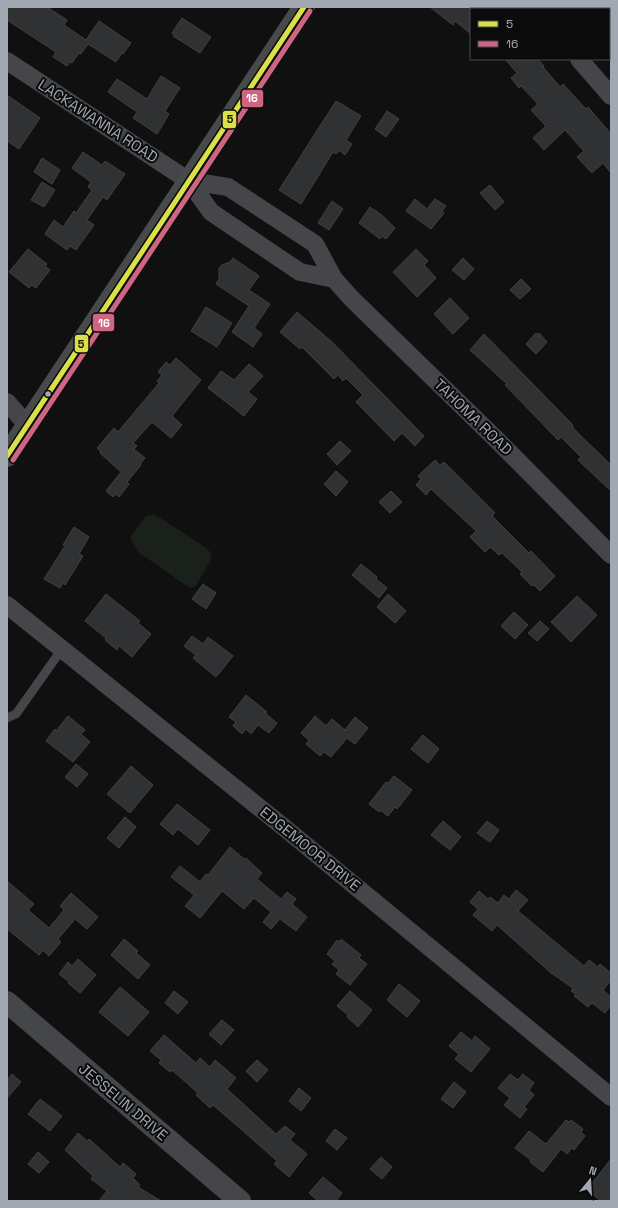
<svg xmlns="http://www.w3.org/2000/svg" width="618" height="1208" viewBox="0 0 618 1208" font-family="'Space Grotesk',sans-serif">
<rect width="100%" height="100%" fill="#101010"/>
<!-- pitch -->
<path fill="#1a201a" d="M154 514 205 547 210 552 211 560 195 587 190 588 138 552 130 538 146 516Z"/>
<!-- building -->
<path fill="#303133" stroke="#3f4144" d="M7 7H47L67 20 64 25 86 40 99 21 131 43 123 54 122 53 116 62 88 44 81 54 79 53 72 63 70 62 67 66 53 57 56 52 7 20Z
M430 7H471V34L455 21 453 25Z
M182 18 211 37 200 53 173 36 174 34 172 33Z
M505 59H538L544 66 543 67 560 87 563 84 586 109 588 107 611 134V173L603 163 592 173 577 157 584 151 565 130 544 150 533 138 546 126 531 110 538 104 521 86 519 88 511 78 517 73Z
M161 76 180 88 165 111 169 114 157 134 133 118 137 112 108 92 117 79 147 99Z
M7 95 40 118 19 149 7 141Z
M336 101 361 116 346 140 352 144 345 155 339 150 336 154 333 152 301 204 279 190Z
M387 111 399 119 386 137 375 129Z
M83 152 102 165 105 161 125 174 107 200 103 197 87 220 94 225 76 250 70 246 67 250 45 234 54 220 63 227 74 211 76 213 92 190 88 187 91 182 72 168Z
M42 158 60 170 52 184 34 172Z
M42 182 55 190 44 207 31 200Z
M490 185 504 202 495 210 480 193Z
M415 199 427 209 435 199 446 206 442 211 444 213 431 229 406 211Z
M332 201 343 209 329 230 318 223Z
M370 207 383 216 395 228 386 239 382 236 380 239 359 223Z
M28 249 47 264 45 266 50 270 36 288 32 285 29 288 9 272Z
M416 249 428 261 424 265 436 278 417 297 393 272Z
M233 258 259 276 249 290 270 304 254 328 262 334 253 347 232 332 249 306 216 284 219 279V268L222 265 230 262Z
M463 258 474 269 464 280 452 270Z
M521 279 531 289 520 299 510 290Z
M450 298 469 318 453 334 434 314Z
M206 307 232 323 217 347 191 331Z
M297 312 331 341 424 436 415 446 402 433 394 441 356 402 363 395 346 378 343 381 338 375 334 379 302 347 300 349 280 332Z
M536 333 538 335 539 333 547 342 536 354 526 344Z
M484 334 573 425 572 426 576 431 611 465V491L578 460 581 457 561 437 558 440 505 385 507 384 470 350Z
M176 358 201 380 172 416 182 425 171 438 152 422 133 443 137 446 134 449 145 458 140 464 141 465 127 482 129 484 119 497 116 494 113 497 106 491 121 472 100 453 101 452 97 448 114 428 118 432 159 383 157 381 162 375 158 372 166 362 170 365Z
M249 364 263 376 248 392 257 399 244 416 208 388 221 371 234 380Z
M340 441 351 451 337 465 327 454Z
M435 460 440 465 444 462 495 513 492 516 529 553 531 551 555 576 540 591 534 585 532 586 520 574 522 572 502 553 499 555 490 547 485 552 470 537 476 531 431 489 426 495 416 485 421 479 418 476Z
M336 471 348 482 336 496 324 484Z
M391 491 402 502 390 513 379 502Z
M74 527 89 537 79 554 83 556 65 585 63 583 60 588 44 579 65 546 63 545Z
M361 564 377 577 376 579 387 588 379 598 352 575Z
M203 584 216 593 206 609 192 599Z
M106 594 140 621 138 623 151 634 132 657 119 646 117 650 105 640 106 638 85 621Z
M388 594 406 611 395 623 377 607Z
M577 596 597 615 571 642 551 622Z
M514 612 528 625 515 639 501 626Z
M540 621 549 629 537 641 528 633Z
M192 636 203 644 208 637 233 656 216 677 193 658 196 655 184 646Z
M246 695 267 712 265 713 277 723 269 733 258 725 251 734 246 729 242 734 233 726 236 722 229 717Z
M68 716 85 730 81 734 90 742 73 762 46 741 55 729 56 731Z
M315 716 326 726 332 719 345 730 355 717 368 728 355 744 347 738 331 757 324 752 320 756 306 744 309 740 301 733Z
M423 735 439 749 428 763 411 749Z
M76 764 88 774 77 787 65 777Z
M131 766 153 785 130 813 107 794Z
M394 776 412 790 397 809 395 807 388 816 380 810 379 812 369 804 386 782 388 783Z
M177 804 210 830 198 845 178 829 173 835 160 824Z
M125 817 136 827 119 848 107 838Z
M443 821 461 837 450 850 431 835Z
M487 821 499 830 490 842 477 833Z
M230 847 244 859 246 858 262 873 257 879 281 899 287 892 296 899 292 904 307 917 296 931 280 919 271 929 263 922 271 912 254 898 244 909 222 891 200 918 185 906 194 895 171 877 180 866 200 882 206 874 208 875Z
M7 881 34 904 28 910 49 928 64 910 60 906 71 893 98 917 87 929 75 919 58 939 61 942 49 956 43 950 39 955 7 929Z
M516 890 528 900 518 911 584 966 589 960 598 967 600 964 611 973V980L603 990 611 997V1005L605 1013 592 1003 588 1007 574 996 576 994 571 991 573 988 551 973 497 925 492 931 473 915 478 909 470 902 479 891 488 899 490 897 498 903 504 895 509 899Z
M124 939 138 951 136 953 150 965 138 979 111 955Z
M341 939 361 955 359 958 367 964 350 985 336 974 339 970 332 964 335 961 327 954 337 940 339 942Z
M78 959 96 975 80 993 68 983 69 982 59 974 68 962 72 966Z
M399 984 420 1001 407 1017 387 1000Z
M120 987 149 1012 128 1036 99 1012Z
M174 991 188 1002 178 1014 165 1003Z
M350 991 372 1010 358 1027 347 1017 348 1015 337 1006Z
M222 1020 234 1030 221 1045 209 1034Z
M461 1032 472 1041 475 1036 490 1049 471 1072 455 1059 459 1054 449 1046Z
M164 1035 196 1063 200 1058 210 1067 215 1060 236 1078 227 1089 276 1134 285 1126 295 1134 290 1140 307 1154 289 1177 274 1164 277 1161 242 1130 213 1105 210 1108 196 1095 198 1093 172 1070 170 1072 159 1063 161 1060 150 1051Z
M257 1060 268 1070 257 1082 246 1071Z
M12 1074 21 1082 7 1098V1080Z
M510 1074 518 1080 523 1074 534 1083 529 1090 534 1095 524 1107 527 1109 520 1118 504 1105 510 1098 498 1088Z
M454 1082 466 1092 453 1108 441 1099Z
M299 1088 311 1098 301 1111 289 1101Z
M40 1099 62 1116 50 1131 28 1114Z
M566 1120 569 1122 571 1120 583 1129 581 1132 585 1136 574 1150 572 1148 567 1154 561 1149 543 1172 530 1162 531 1160 515 1148 529 1131 546 1144Z
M335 1129 347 1138 337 1150 326 1141Z
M78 1133 87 1141 89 1139 120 1167 123 1163 136 1174 133 1178 140 1185 138 1187 161 1201H99L107 1191 91 1179 93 1176 65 1150Z
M38 1152 49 1162 39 1173 28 1164Z
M381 1157 392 1167 382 1179 370 1169Z
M611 1159V1200L601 1201 587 1190Z
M323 1177 342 1193 336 1201H318L309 1193Z"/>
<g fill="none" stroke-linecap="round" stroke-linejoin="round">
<!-- service -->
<path stroke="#454649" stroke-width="9" d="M7 718 16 714 62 649"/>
<!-- minor -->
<path stroke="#454649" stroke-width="18" d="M535 7 536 9
M579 59 611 96
M7 61 189 181 211 212 300 272 334 279
M189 181 228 187 315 244 334 279 352 299 498 441 611 555
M7 402 27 425
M7 605 286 829 611 1097"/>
<!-- tertiary -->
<path stroke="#454649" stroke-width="22" d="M7 1002 240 1201"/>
<!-- primary -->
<path stroke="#47494b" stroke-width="22" d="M7 456 304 7"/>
<defs>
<path id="bus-1" d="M7 456 304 7"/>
<path id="bus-2" d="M13 460 310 11"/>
</defs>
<!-- bus-1 casing -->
<use href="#bus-1" stroke="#0b0b0c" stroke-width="8"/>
<!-- bus-2 casing -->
<use href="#bus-2" stroke="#0b0b0c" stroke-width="8"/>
<!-- bus-1 -->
<use href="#bus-1" stroke="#dae147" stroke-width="5"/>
<!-- bus-2 -->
<use href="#bus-2" stroke="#ce6682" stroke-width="5"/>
</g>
<!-- markers -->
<circle fill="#a1a8b2" stroke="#0b0b0c" stroke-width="1.5" cx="48" cy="394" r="3.5"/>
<g text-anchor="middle" stroke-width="4" stroke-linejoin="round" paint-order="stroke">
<!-- street labels -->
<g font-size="15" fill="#a1a8b2" stroke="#0b0b0c">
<text transform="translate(98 121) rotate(33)" y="5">LACKAWANNA ROAD</text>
<text transform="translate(473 417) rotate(44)" y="5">TAHOMA ROAD</text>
<text transform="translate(310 849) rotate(39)" y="5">EDGEMOOR DRIVE</text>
<text transform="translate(123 1102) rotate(40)" y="5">JESSELIN DRIVE</text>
</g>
</g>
<g stroke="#0b0b0c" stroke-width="1.5">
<rect x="241" y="89" width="23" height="19" rx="4" fill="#ce6682"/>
<rect x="222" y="110" width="15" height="19" rx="4" fill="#dae147"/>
<rect x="92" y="313" width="23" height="19" rx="4" fill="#ce6682"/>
<rect x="74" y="334" width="15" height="19" rx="4" fill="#dae147"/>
</g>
<g font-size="11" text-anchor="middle" font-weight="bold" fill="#fff">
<text x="252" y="102">16</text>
<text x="104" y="327">16</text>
</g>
<g font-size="11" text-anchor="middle" font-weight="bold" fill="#111">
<text x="230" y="123">5</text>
<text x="81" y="348">5</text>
</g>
<!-- border -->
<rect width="618" height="1208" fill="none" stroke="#a1a8b2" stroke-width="16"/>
<!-- legend -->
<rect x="470" y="8" width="140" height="52" fill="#0b0b0c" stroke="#474a4e"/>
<rect x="478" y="21" width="20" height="6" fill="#dae147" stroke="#474a4e"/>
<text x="506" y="28" font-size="12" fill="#a1a8b2">5</text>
<rect x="478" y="41" width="20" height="6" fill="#ce6682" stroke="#474a4e"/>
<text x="506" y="48" font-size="12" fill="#a1a8b2">16</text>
<!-- north arrow -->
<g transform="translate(590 1180) rotate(18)" stroke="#0b0b0c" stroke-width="3" paint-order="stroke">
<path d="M0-3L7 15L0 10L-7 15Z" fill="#a1a8b2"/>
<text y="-6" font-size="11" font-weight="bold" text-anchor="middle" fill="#a1a8b2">N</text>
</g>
</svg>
